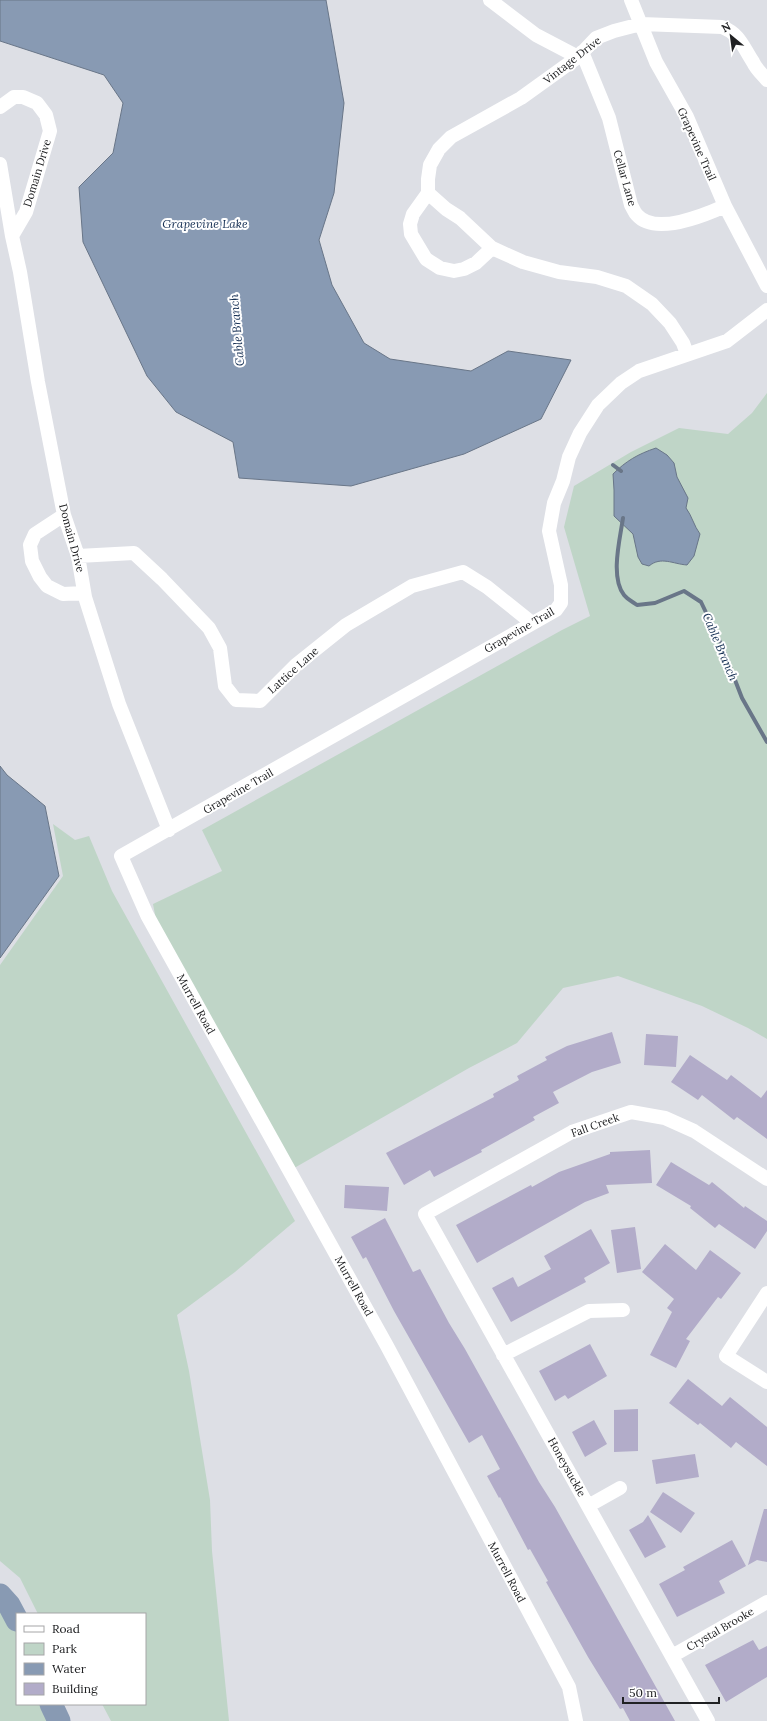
<svg xmlns="http://www.w3.org/2000/svg" width="767" height="1721" viewBox="0 0 767 1721" font-family="Lora,serif">
<rect width="100%" height="100%" fill="#dddfe5"/>
<!-- green -->
<path fill="#bfd5c7" d="M767 393V1039L748 1028 702 1006 618 976 563 988 517 1043 469 1068 289 1171 156 920 153 904 222 871 202 830 562 630 590 616 564 527 574 486 631 452 679 428 728 434 752 413Z
M53 824 75 840 89 836 112 891 295 1221 235 1272 177 1315 189 1371 210 1500 212 1551 229 1721H111L102 1704H145V1614H38L20 1578 0 1561V965L63 876Z
M0 1604 11 1615 17 1634V1704H42L51 1721H0Z"/>
<!-- water -->
<path fill="#889ab3" stroke="#697688" d="M0 0H326L344 103 334 193 319 240 332 285 364 343 390 359 471 371 508 351 571 360 541 419 464 454 351 486 239 478 233 442 176 412 147 376 83 242 79 187 113 153 123 103 104 75 0 41Z
M656 448 667 455 674 463 677 477 688 498 686 508C692 516 694 526 700 534L694 556 687 565C673 564 661 556 649 566L642 564 638 557 633 534 614 516V490L613 474C626 461 638 454 656 448Z
M0 766 7 775 45 806 59 876 0 958Z"/>
<g fill="none" stroke-linecap="round" stroke-linejoin="round">
<!-- stream -->
<path stroke="#697688" stroke-width="4" d="M613 465 621 471
M623 518C620 539 610 577 624 595 627 599 633 602 637 605L655 603 684 591 701 602 721 644 742 698 767 742"/>
<!-- river -->
<path stroke="#889ab3" stroke-width="23" d="M0 1595 9 1605 17 1620
M51 1704 59 1721"/>
</g>
<!-- building -->
<path fill="#b2acc9" d="M612 1032 621 1063 592 1072 553 1092 559 1103 533 1117 535 1120 481 1150 482 1152 434 1177 430 1170 404 1185 386 1153 494 1097 493 1094 519 1080 517 1076 547 1060 545 1057 567 1046Z
M646 1034 678 1036 676 1067 644 1065Z
M690 1055 727 1080 731 1075 761 1098 767 1090V1139L737 1117 734 1120 702 1095 698 1100 671 1082Z
M650 1150 652 1183 606 1185 609 1193 585 1202 477 1263 456 1225 531 1185 532 1187 559 1172 610 1154V1152Z
M671 1162 709 1185 712 1182 744 1208 745 1206 767 1221V1231L755 1249 719 1224 715 1228 690 1208 691 1206 656 1185Z
M345 1185 389 1187 387 1211 344 1208Z
M385 1218 413 1272 420 1269 449 1323 465 1349 539 1482 555 1507 675 1721H630L623 1708 620 1709 588 1657 546 1582 548 1581 530 1549 528 1550 500 1497 499 1498 487 1476 500 1469 482 1435 469 1443 394 1311 366 1257 363 1259 351 1237Z
M635 1227 641 1269 617 1273 611 1230Z
M591 1229 610 1263 584 1278 586 1282 511 1322 492 1288 513 1277 518 1287 551 1269 544 1256Z
M665 1244 696 1270 710 1250 741 1273 721 1299 718 1297 686 1339 690 1341 676 1368 650 1355 672 1312 667 1308 674 1299 642 1272Z
M590 1344 607 1376 568 1399 565 1395 555 1401 539 1371Z
M688 1379 722 1406 730 1397 767 1427V1466L736 1442 731 1448 700 1423 698 1425 669 1403Z
M638 1409V1451L614 1452V1410Z
M594 1420 607 1444 585 1457 572 1432Z
M695 1454 699 1477 656 1484 652 1460Z
M663 1492 695 1513 681 1533 650 1512Z
M764 1509H767V1562L757 1560 748 1565Z
M648 1515 666 1547 645 1558 629 1530 643 1522Z
M732 1540 746 1566 719 1581 725 1593 677 1617 659 1584 685 1570 683 1567Z
M753 1640 759 1650 767 1646V1677L726 1702 705 1665Z"/>
<g fill="none" stroke-linecap="round" stroke-linejoin="round">
<!-- minor -->
<path stroke="#fff" stroke-width="14" d="M490 0 536 35 578 57
M631 0 656 62 687 117 725 206 767 286
M582 52 609 118 631 205C633 208 634 212 637 215 655 236 705 215 725 206
M0 107 14 97H23L37 103 46 115 50 131 26 212 12 236
M0 164 12 236 20 272 38 382 64 515 78 556 85 597 119 704 169 830
M428 193 446 209 460 218 492 248 523 262 559 272 597 277 626 286 652 304 670 323 683 343 687 354
M492 248 476 263 464 269 454 271 440 268 426 259 411 234 410 224 413 214 428 193V179L430 165 439 149 451 137 521 98 578 57 596 38 614 31 641 24 722 27C740 34 743 47 753 62 756 69 762 74 767 80
M64 515 35 534 30 545 32 561 40 577 47 586 63 594 84 593
M78 556 134 553 162 579 209 628 220 648 225 686 236 700 260 701 296 665 346 625 412 586 463 572 487 587 532 623
M767 1293 726 1356 767 1382
M503 1355 589 1311 623 1310
M588 1506 620 1488
M672 1656 767 1602
M576 1721 569 1687 387 1346 147 915 121 856 556 610 561 603V585L549 531 554 503 563 481 569 457 580 433 598 405 621 383 639 371 727 341 767 310
M708 1721 425 1214 572 1132 631 1112 665 1118 694 1131 767 1179"/>
</g>
<g text-anchor="middle" stroke-width="4" stroke-linejoin="round" paint-order="stroke">
<!-- street labels -->
<g font-size="11" fill="#202123" stroke="#fff">
<text transform="translate(572 60) rotate(-38)" y="4">Vintage Drive</text>
<text transform="translate(697 144) rotate(66)" y="4">Grapevine Trail</text>
<text transform="translate(37 173) rotate(-73)" y="4">Domain Drive</text>
<text transform="translate(625 178) rotate(74)" y="4">Cellar Lane</text>
<text transform="translate(72 538) rotate(75)" y="4">Domain Drive</text>
<text transform="translate(519 630) rotate(-30)" y="4">Grapevine Trail</text>
<text transform="translate(293 670) rotate(-42)" y="4">Lattice Lane</text>
<text transform="translate(238 791) rotate(-30)" y="4">Grapevine Trail</text>
<text transform="translate(196 1004) rotate(61)" y="4">Murrell Road</text>
<text transform="translate(595 1125) rotate(-20)" y="4">Fall Creek</text>
<text transform="translate(354 1286) rotate(61)" y="4">Murrell Road</text>
<text transform="translate(567 1467) rotate(61)" y="4">Honeysuckle</text>
<text transform="translate(507 1572) rotate(62)" y="4">Murrell Road</text>
<text transform="translate(720 1629) rotate(-30)" y="4">Crystal Brooke</text>
</g>
<!-- water labels -->
<g font-size="12" font-style="italic" fill="#163054" stroke="#fff">
<text x="205" y="228">Grapevine Lake</text>
<text transform="translate(237 330) rotate(-95)" y="4">Cable Branch</text>
<text transform="translate(720 647) rotate(67)" y="4">Cable Branch</text>
</g>
</g>
<!-- legend -->
<rect x="16" y="1613" width="130" height="92" fill="#ffffff" stroke="#a6a6a7"/>
<rect x="24" y="1626" width="20" height="6" fill="#ffffff" stroke="#a6a6a7"/>
<text x="52" y="1633" font-size="12" fill="#202123">Road</text>
<rect x="24" y="1643" width="20" height="12" fill="#bfd5c7" stroke="#a6a6a7"/>
<text x="52" y="1653" font-size="12" fill="#202123">Park</text>
<rect x="24" y="1663" width="20" height="12" fill="#889ab3" stroke="#a6a6a7"/>
<text x="52" y="1673" font-size="12" fill="#202123">Water</text>
<rect x="24" y="1683" width="20" height="12" fill="#b2acc9" stroke="#a6a6a7"/>
<text x="52" y="1693" font-size="12" fill="#202123">Building</text>
<!-- north arrow -->
<g transform="translate(731 36) rotate(331)" stroke="#ffffff" stroke-width="3" paint-order="stroke">
<path d="M0-3L7 15L0 10L-7 15Z" fill="#202123"/>
<text y="-6" font-size="11" font-weight="bold" text-anchor="middle" fill="#202123">N</text>
</g>
<!-- scale -->
<path d="M623 1697v6h96v-6" fill="none" stroke="#202123" stroke-width="2"/>
<text x="629" y="1697" font-size="12" fill="#202123" stroke="#ffffff" stroke-width="3" paint-order="stroke">50 m</text>
</svg>
